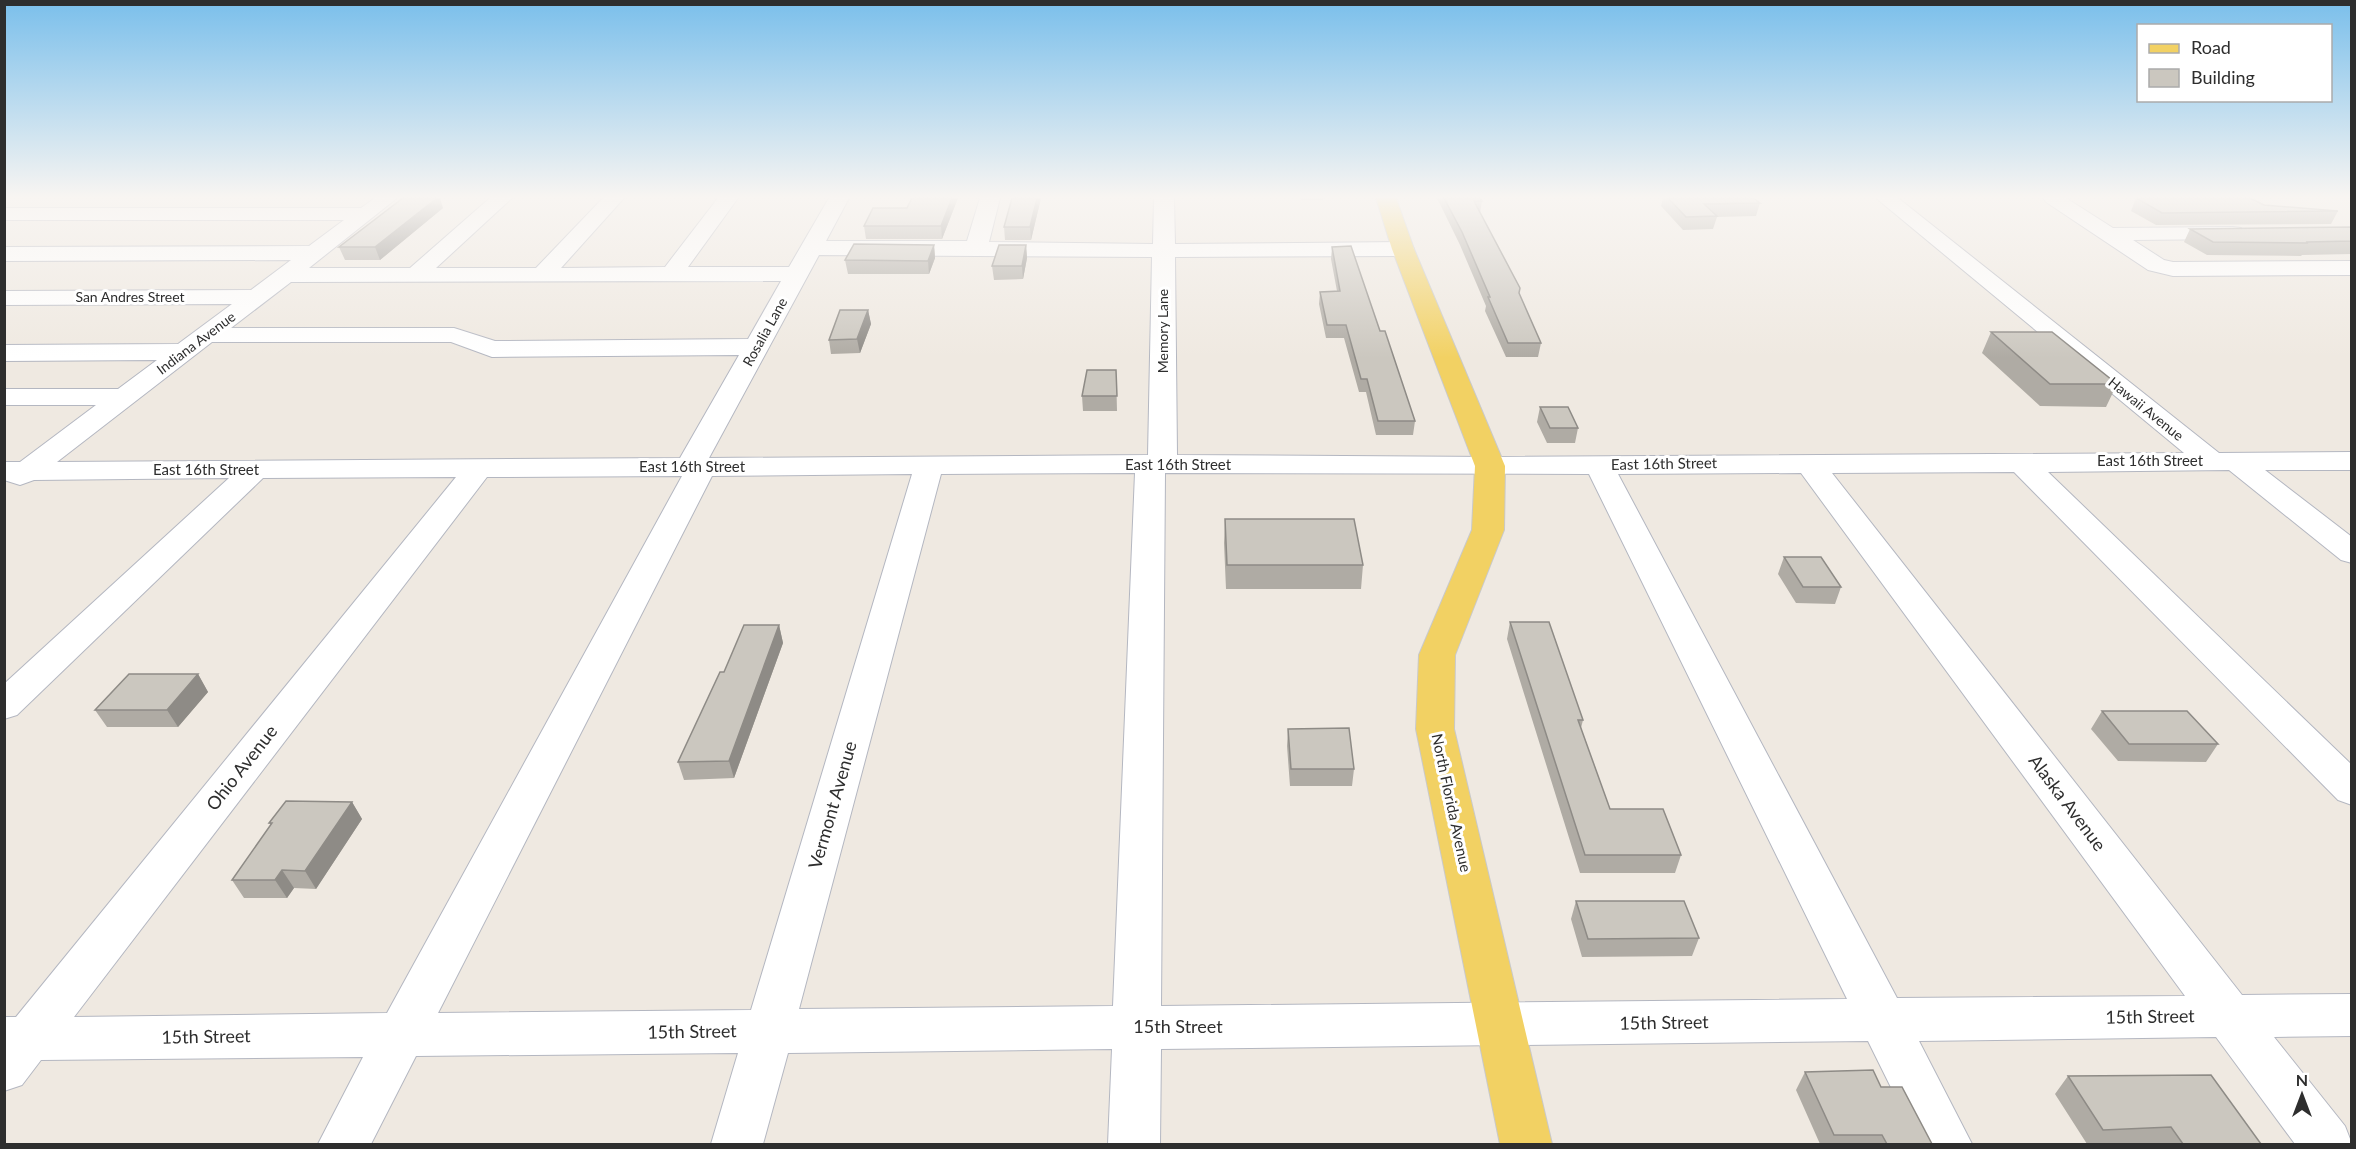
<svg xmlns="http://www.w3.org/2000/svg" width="2356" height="1149" viewBox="0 0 2356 1149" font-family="Lato,sans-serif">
<rect width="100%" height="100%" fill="#efe9e1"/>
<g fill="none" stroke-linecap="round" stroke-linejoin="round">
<defs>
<path id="minor" d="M375 198H397L309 268H410L490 198H512L436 268H536L603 198H624L561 268 665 267 718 198H738L688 267H789L829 198H849L826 241H967L980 198H1000L989 242 1153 244 1154 198H1174L1175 244 1403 242 1411 244 1414 249 1411 254 1403 256 1175 257 1177 455 1490 457 2184 453 1876 198H1898L2219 453 2352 452V470H2265L2352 537V563L2341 560 2229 470 2048 472 2352 765V805L2338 800 2014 472 1832 473 2242 995 2352 994V1036L2274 1037 2345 1126 2352 1144H2295L2216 1037 1919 1041 1972 1144H1919L1868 1041 1161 1049 1160 1144H1108L1112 1049 788 1053 763 1144H711L738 1053 416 1056 371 1144H318L363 1057 41 1060 22 1085 4 1091V1017H16L456 477 263 478 17 715 4 719V684L229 478 34 480 20 485 4 480V462H20L96 405H4V389H118L157 360 4 361V345L178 344 232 304 4 305V291L251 290 291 260 4 261V247L309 246 344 220H4V208H361ZM819 255 1152 257 1148 455 709 458ZM781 281 748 339 495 341 454 328H231L291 282ZM212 342H451L492 357 739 355 680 458 57 462ZM1135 473 1113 1006 799 1009 941 474ZM1165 473 1589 474 1847 999 1161 1006ZM1801 473 2185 996 1897 998 1618 474ZM912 474 751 1010 438 1013 712 476ZM682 476 387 1013 74 1017 487 477Z
M2043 198H2066L2113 228 2233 227 2241 228 2244 233 2241 238 2233 239 2133 240 2164 260 2173 262 2352 261V275L2173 276 2148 270 2046 202Z"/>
<path id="major" d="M1376 198H1396L1414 249 1505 466 1504 530 1455 655 1454 729 1552 1144H1500L1416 729 1419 655 1472 530 1475 466 1392 249Z"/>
</defs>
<!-- minor casing -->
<use href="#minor" stroke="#b4b7c1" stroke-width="2"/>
<!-- major casing -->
<use href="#major" stroke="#c9c9c9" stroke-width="2"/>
<!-- minor -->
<use href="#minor" fill="#fff" fill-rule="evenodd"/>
<!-- major -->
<use href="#major" fill="#f2d163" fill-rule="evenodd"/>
</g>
<!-- wall -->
<path fill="#afaba4" d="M958 198 942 239H866L864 226 907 208Z
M1012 198H1041L1031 240H1005L1004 227Z
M1301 198H1323V200H1301Z
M1437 198H1480L1482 201 1480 213 1519 293 1541 343 1538 357H1506L1485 311 1486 306 1460 245Z
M1663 198H1753L1760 203 1756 216 1717 217 1713 229 1683 230 1661 206Z
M2136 198H2250L2264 205 2338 211 2331 224 2156 225 2131 211Z
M443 208 380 260H345L339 247Z
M2352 227V254L2302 255 2301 256 2207 255 2184 242 2190 229Z
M934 245 935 258 929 274H848L845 260Z
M1026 245 1027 258 1023 279 994 280 992 266Z
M1332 247 1380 331 1415 421 1413 435H1376L1366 392H1359L1344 338H1326L1319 304 1320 292 1337 291 1331 259Z
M868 310 871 324 860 353 831 354 829 340Z
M1991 332 2117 384 2106 407 2040 406 1982 353Z
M1116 370 1117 411H1083L1082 396Z
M1540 407 1578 428 1575 443H1547L1537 422Z
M1225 519 1363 565 1361 589H1226L1224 543Z
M1784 557 1841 587 1835 604 1796 603 1778 574Z
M1510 622 1583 720 1581 728 1610 809 1681 855 1675 873H1580L1507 639Z
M779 625 783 643 734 778 684 780 678 762 724 672Z
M198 674 208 692 178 727H107L95 710Z
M2102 711 2218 744 2206 762 2118 761 2091 729Z
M1288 729 1354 769 1352 786H1290L1287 746Z
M352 802 362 819 316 889 294 888 287 898H244L232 880 271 825 269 823Z
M1576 901 1699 938 1692 956 1582 957 1571 919Z
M1805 1072 1881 1087 1932 1144H1820L1796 1090Z
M2068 1076 2261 1144H2087L2055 1094Z"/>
<!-- shaded-wall -->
<path fill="#8e8b86" d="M437 198H440L443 208 380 260 375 247Z
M952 198H958L942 239 941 226Z
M1037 198H1041L1031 240 1030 227Z
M934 245 935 258 929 274 928 261Z
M1026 245 1027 258 1023 279 1022 266Z
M868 310 871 324 860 353 857 339Z
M779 625 783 643 734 778 729 761Z
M198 674 208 692 178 727 167 710Z
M352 802 362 819 316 889 305 871Z
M282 870 294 888 287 898 275 880Z"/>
<!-- building -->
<path fill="#cbc7bf" stroke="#8e8b86" stroke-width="1.5" d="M403 198H437L375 247H339Z
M912 198H952L941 226H864L873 208H907Z
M1012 198H1037L1030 227H1004Z
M1444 198H1480L1482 201H1474L1520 288 1519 293 1541 343H1508L1488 297H1490L1462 232Z
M1668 198H1753L1760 203 1704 204 1717 216 1686 217Z
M2136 198H2250L2264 205 2338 211 2162 213Z
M2352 227V241L2306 242 2308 243 2213 242 2190 229Z
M854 244 934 245 928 261 845 260Z
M999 245H1026L1022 266H992Z
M1351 246 1380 331H1385L1415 421H1378L1367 379H1361L1346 325H1327L1320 292 1340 291 1332 247Z
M840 310H868L857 339 829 340Z
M1991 332H2052L2117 384H2050Z
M1087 370H1116L1117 396H1082Z
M1540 407H1568L1578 428H1550Z
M1225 519H1354L1363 565H1227Z
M1784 557H1821L1841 587H1803Z
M1510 622H1549L1583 720H1578L1610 809H1663L1681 855H1585Z
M744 625H779L729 761 678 762 720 672H724Z
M129 674H198L167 710H95Z
M2102 711H2187L2218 744H2129Z
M1349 728 1354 769H1291L1288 729Z
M286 801 352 802 305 871 282 870 275 880H232L272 823H269Z
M1576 901H1684L1699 938 1588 939Z
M1873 1070 1881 1087H1902L1932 1144H1887L1882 1135H1834L1805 1072Z
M2211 1075 2261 1144H2183L2171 1127 2103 1130 2068 1076Z"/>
<!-- sky -->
<linearGradient id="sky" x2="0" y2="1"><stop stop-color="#7abfeb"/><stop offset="0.55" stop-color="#f8f5f2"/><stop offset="1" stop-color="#f8f5f2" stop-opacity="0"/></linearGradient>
<rect width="2356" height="358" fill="url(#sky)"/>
<g text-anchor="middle" stroke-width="6" stroke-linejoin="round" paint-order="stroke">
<!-- far-street labels -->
<g font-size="14" fill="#2e2e2e" stroke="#fff">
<text x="130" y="302">San Andres Street</text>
<text transform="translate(1163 331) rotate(-90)" y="5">Memory Lane</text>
<text transform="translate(765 332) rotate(-61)" y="5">Rosalia Lane</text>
<text transform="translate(196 343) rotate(-37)" y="5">Indiana Avenue</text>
<text transform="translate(2146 409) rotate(39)" y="5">Hawaii Avenue</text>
</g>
<!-- street labels -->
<g font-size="15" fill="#2e2e2e" stroke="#fff">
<text x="2150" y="466">East 16th Street</text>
<text transform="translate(1664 464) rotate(-1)" y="5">East 16th Street</text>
<text x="1178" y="470">East 16th Street</text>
<text x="692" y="472">East 16th Street</text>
<text x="206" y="475">East 16th Street</text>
<text transform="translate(1451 803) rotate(78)" y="5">North Florida Avenue</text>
</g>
<!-- near-street labels -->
<g font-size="18" fill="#2e2e2e" stroke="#fff">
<text transform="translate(242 768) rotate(-52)" y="6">Ohio Avenue</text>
<text transform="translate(2067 803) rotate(53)" y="6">Alaska Avenue</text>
<text transform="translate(833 805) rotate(-74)" y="6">Vermont Avenue</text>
<text transform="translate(2150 1017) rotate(-1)" y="6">15th Street</text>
<text transform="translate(1664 1023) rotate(-1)" y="6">15th Street</text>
<text x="1178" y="1033">15th Street</text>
<text transform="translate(692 1032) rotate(-1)" y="6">15th Street</text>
<text transform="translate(206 1037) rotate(-1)" y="6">15th Street</text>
</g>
</g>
<!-- border -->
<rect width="2356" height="1149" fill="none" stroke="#2e2e2e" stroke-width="12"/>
<!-- legend -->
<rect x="2137" y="24" width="195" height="78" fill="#ffffff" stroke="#ababab" stroke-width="1.5"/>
<rect x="2149" y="44" width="30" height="9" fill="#f2d163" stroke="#ababab" stroke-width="1.5"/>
<text x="2191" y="54" font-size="18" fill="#2e2e2e">Road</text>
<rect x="2149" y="69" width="30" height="18" fill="#cbc7bf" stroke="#ababab" stroke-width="1.5"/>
<text x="2191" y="84" font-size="18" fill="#2e2e2e">Building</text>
<!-- north arrow -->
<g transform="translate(2302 1095)" stroke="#ffffff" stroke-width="4.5" paint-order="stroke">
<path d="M0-4.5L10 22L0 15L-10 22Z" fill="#2e2e2e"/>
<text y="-9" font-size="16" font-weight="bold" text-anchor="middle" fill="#2e2e2e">N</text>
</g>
</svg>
